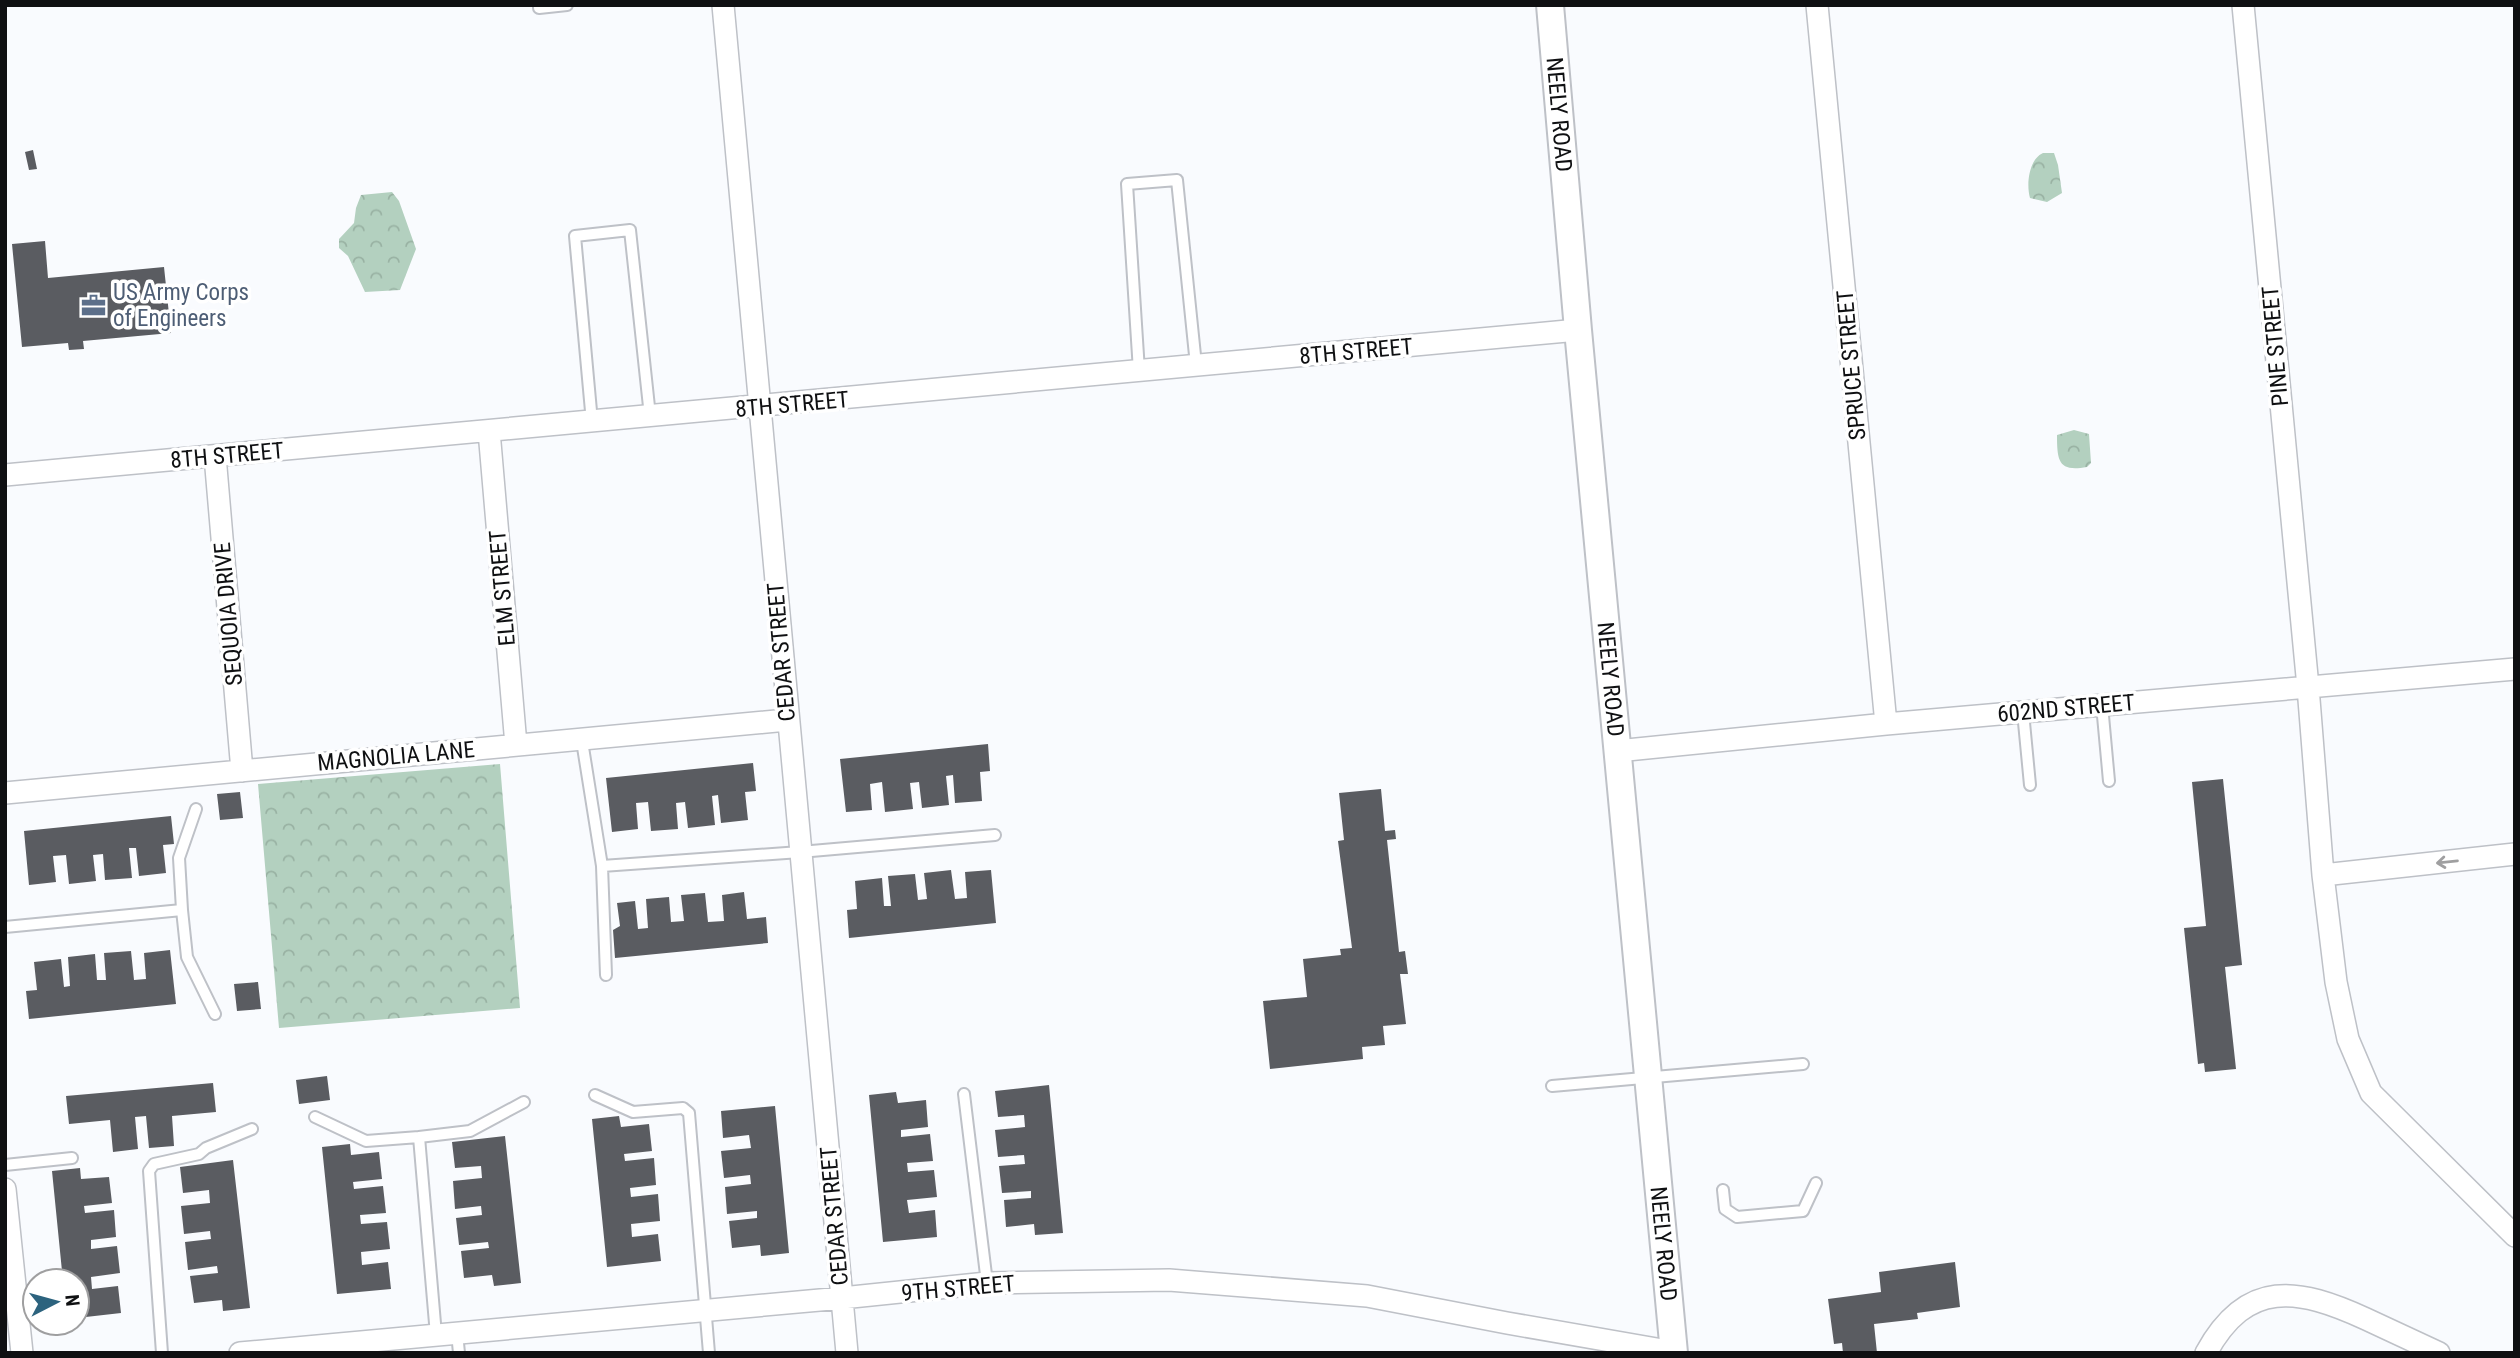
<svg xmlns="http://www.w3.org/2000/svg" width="2520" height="1358" viewBox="0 0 2520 1358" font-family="'Roboto Condensed',sans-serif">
<defs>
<pattern id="park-crowns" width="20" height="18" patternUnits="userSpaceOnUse" patternTransform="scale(1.75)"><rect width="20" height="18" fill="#b3d0bf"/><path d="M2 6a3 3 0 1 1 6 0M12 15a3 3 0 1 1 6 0" fill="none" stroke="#99b2a3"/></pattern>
</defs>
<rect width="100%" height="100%" fill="#f9fbfe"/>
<!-- park -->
<path fill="url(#park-crowns)" d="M2043 153H2054L2058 165 2062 193 2047 202 2030 198C2026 184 2029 159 2043 153Z
M392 192 399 201 416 249 400 290 365 292 348 256 339 248V239L354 223 356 208 361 195Z
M2074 430 2089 434 2091 463 2087 467C2059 472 2057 462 2057 435Z
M500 764 520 1008 279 1028 258 784Z"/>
<!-- building -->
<path fill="#5a5c61" d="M33 150 37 169 29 170 25 152Z
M45 241 48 278 164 267 171 333 83 341 84 349 69 350 68 343 22 347 12 244Z
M988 744 990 771 980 772 982 801 955 803 953 775 946 776 949 805 922 808 919 782 910 783 913 809 885 812 882 782 870 784 872 810 846 812 840 759Z
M753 763 756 791 745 792 748 820 721 823 718 795 712 796 715 825 688 828 685 802 676 803 678 829 651 831 648 802 636 803 638 829 612 832 606 778Z
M2223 779 2242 965 2225 967 2236 1069 2205 1072 2204 1063 2198 1064 2184 928 2206 926 2192 782Z
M1381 789 1385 831 1395 830 1396 839 1387 840 1399 952 1405 951 1408 974H1400L1406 1024 1383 1026 1385 1045 1362 1047 1363 1059 1270 1069 1263 1001 1307 997 1303 959 1341 955 1340 949 1352 948 1338 841 1344 840 1339 793Z
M240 792 243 818 220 820 217 794Z
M171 816 174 844 163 845 166 873 139 876 136 848H129L132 878 105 880 103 854 93 855 96 881 69 884 66 855 53 856 56 882 29 885 24 831Z
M951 870 955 899 967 898 965 872 991 870 996 923 849 938 847 910 857 909 855 881 882 878 884 906H891L888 876 915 874 918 900 927 899 924 873Z
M744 892 747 919 766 917 768 943 615 958 613 930 620 926 617 903 635 901 638 929 648 928 646 899 669 897 671 922 684 921 681 895 705 893 708 922 724 921 722 895Z
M170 950 176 1004 29 1019 26 991 37 990 34 962 61 959 64 987 70 986 68 957 95 954 97 980H106L104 953 131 951 134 980 146 979 144 953Z
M258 982 261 1009 237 1011 234 984Z
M327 1076 330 1100 299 1104 296 1080Z
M213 1083 216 1112 172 1116 174 1146 149 1148 146 1116 135 1117 138 1149 113 1152 110 1120 69 1124 66 1096Z
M1049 1085 1063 1233 1035 1235 1034 1224 1006 1227 1004 1200 1031 1198V1191L1002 1193 999 1166 1025 1164 1024 1155 998 1157 995 1130 1025 1127 1024 1115 998 1117 995 1091Z
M896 1092 898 1103 926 1100 928 1127 901 1130V1137L930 1134 933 1161 907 1163 908 1172 934 1170 937 1197 907 1200 909 1213 935 1210 937 1237 883 1242 869 1095Z
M775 1106 789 1253 761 1256 760 1245 732 1248 729 1221 757 1218V1211L727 1214 725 1187 751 1184 750 1175 724 1178 721 1151 751 1148 749 1135 723 1138 721 1111Z
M619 1116 621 1127 649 1124 652 1151 624 1154 625 1161 654 1158 656 1185 630 1188 631 1197 658 1194 660 1221 631 1224 632 1237 658 1234 661 1261 607 1267 592 1119Z
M505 1136 521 1283 494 1286 492 1275 464 1278 461 1251 489 1248 488 1242 459 1245 456 1218 482 1215 481 1206 455 1209 453 1181 482 1178 481 1166 455 1168 452 1142Z
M350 1144 351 1155 379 1152 382 1179 353 1182 354 1189 383 1186 386 1213 360 1215 361 1224 387 1222 390 1249 361 1252 362 1265 388 1262 391 1289 337 1294 322 1147Z
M233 1160 250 1308 223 1311 222 1300 194 1303 190 1276 218 1273 217 1266 188 1270 185 1242 211 1239 210 1231 184 1234 181 1206 210 1203 209 1190 183 1193 180 1167Z
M80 1168 81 1179 109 1177 112 1203 84 1206 85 1213 114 1210 116 1237 91 1240V1249L117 1246 120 1273 91 1277 92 1289 118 1286 121 1313 77 1318V1281H63L52 1171Z
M1955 1262 1960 1307 1917 1313 1918 1319 1874 1324 1877 1353H1843L1842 1343 1834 1344 1828 1299 1881 1292 1879 1272Z"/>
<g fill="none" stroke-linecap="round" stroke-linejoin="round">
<defs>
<path id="service" d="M539 5V8L567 5
M1139 371 1127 184 1177 180 1196 365
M592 422 575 236 630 230 650 416
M2102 705 2109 781
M2023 712 2030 785
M582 741 602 866 606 975
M602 866 800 852 995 835
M182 910 179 858 196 809
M5 927 182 910 187 957 215 1014
M1552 1086 1803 1064
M964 1094 987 1283
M595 1095 633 1112 683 1108 689 1113 709 1353
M315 1117 366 1141 419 1137 436 1335
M419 1137 470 1131 524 1102
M5 1165 72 1158
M1723 1190 1725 1209 1737 1217 1803 1211 1816 1183
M457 1333 459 1353
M162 1353 149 1171 154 1164 199 1154 206 1148 252 1129"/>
<path id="minor" d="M723 5 847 1353
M1817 5 1886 724
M2243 5 2308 687 2323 875 2336 982 2348 1039 2371 1093 2515 1236
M489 431 516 745
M215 456 242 771
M5 475 1578 330
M1617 751 1886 724 2515 669
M5 793 787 720
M2323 875 2515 854
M5 1189 22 1353
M240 1353 842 1298 987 1283 1169 1280 1367 1296 1507 1323 1674 1352
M2206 1353C2247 1278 2298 1288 2366 1319 2390 1330 2415 1342 2439 1353"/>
<g id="tertiary">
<path id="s1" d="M1550 5 1578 330 1674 1353"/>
</g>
</defs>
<!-- service casing -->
<use href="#service" stroke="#bec1c7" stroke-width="14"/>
<!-- minor casing -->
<use href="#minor" stroke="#bec1c7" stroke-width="24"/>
<!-- tertiary casing -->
<use href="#tertiary" stroke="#bec1c7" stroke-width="30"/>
<!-- service -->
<use href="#service" stroke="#fff" stroke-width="10"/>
<!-- minor -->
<use href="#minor" stroke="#fff" stroke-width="21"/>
<!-- tertiary -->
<use href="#tertiary" stroke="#fff" stroke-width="26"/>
</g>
<!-- one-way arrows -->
<defs><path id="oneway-shaft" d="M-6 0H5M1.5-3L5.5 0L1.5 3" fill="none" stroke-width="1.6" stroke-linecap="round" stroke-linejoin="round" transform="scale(1.75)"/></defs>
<use stroke="#9f9fa0" href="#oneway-shaft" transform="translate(2447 862) rotate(174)"/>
<!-- icons -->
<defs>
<symbol id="office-bare" viewBox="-9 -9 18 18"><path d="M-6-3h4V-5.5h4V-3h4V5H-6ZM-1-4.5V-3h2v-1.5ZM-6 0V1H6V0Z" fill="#5c6f8a" stroke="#fff" stroke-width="2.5" paint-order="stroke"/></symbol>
</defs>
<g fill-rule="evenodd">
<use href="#office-bare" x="76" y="288" width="35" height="35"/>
</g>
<g text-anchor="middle" stroke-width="7" stroke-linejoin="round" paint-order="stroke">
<!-- street labels -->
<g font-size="23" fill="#0f1012" stroke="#fff">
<text dy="8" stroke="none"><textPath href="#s1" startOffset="110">NEELY ROAD</textPath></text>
<text transform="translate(2275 346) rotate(-95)" y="8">PINE STREET</text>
<text transform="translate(1356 351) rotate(-5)" y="8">8TH STREET</text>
<text transform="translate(1851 365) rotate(-95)" y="8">SPRUCE STREET</text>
<text transform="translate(792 404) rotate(-5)" y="8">8TH STREET</text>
<text transform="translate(227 455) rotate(-5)" y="8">8TH STREET</text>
<text transform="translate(502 588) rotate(-95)" y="8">ELM STREET</text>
<text transform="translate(228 614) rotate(-95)" y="8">SEQUOIA DRIVE</text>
<text transform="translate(781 652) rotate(-95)" y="8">CEDAR STREET</text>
<text dy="8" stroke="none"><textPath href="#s1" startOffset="677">NEELY ROAD</textPath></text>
<text transform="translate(2066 708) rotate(-5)" y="8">602ND STREET</text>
<text transform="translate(396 756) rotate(-5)" y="8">MAGNOLIA LANE</text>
<text transform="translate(834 1216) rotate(-95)" y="8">CEDAR STREET</text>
<text dy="8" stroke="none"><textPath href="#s1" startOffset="1244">NEELY ROAD</textPath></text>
<text transform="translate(958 1288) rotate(-5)" y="8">9TH STREET</text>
</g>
<!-- service labels -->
<g font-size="23" fill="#4e5e75" stroke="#fff" text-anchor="start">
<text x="113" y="300">US Army Corps<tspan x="113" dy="26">of Engineers</tspan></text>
</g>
</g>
<!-- border -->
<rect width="2520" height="1358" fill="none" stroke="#0f1012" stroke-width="14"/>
<!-- north arrow -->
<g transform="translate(56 1302) rotate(84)"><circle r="33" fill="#ffffff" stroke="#9f9fa0" stroke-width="2"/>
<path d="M0-5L12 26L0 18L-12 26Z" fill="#2c637e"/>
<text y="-10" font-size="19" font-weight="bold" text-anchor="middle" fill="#0f1012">N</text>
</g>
</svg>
